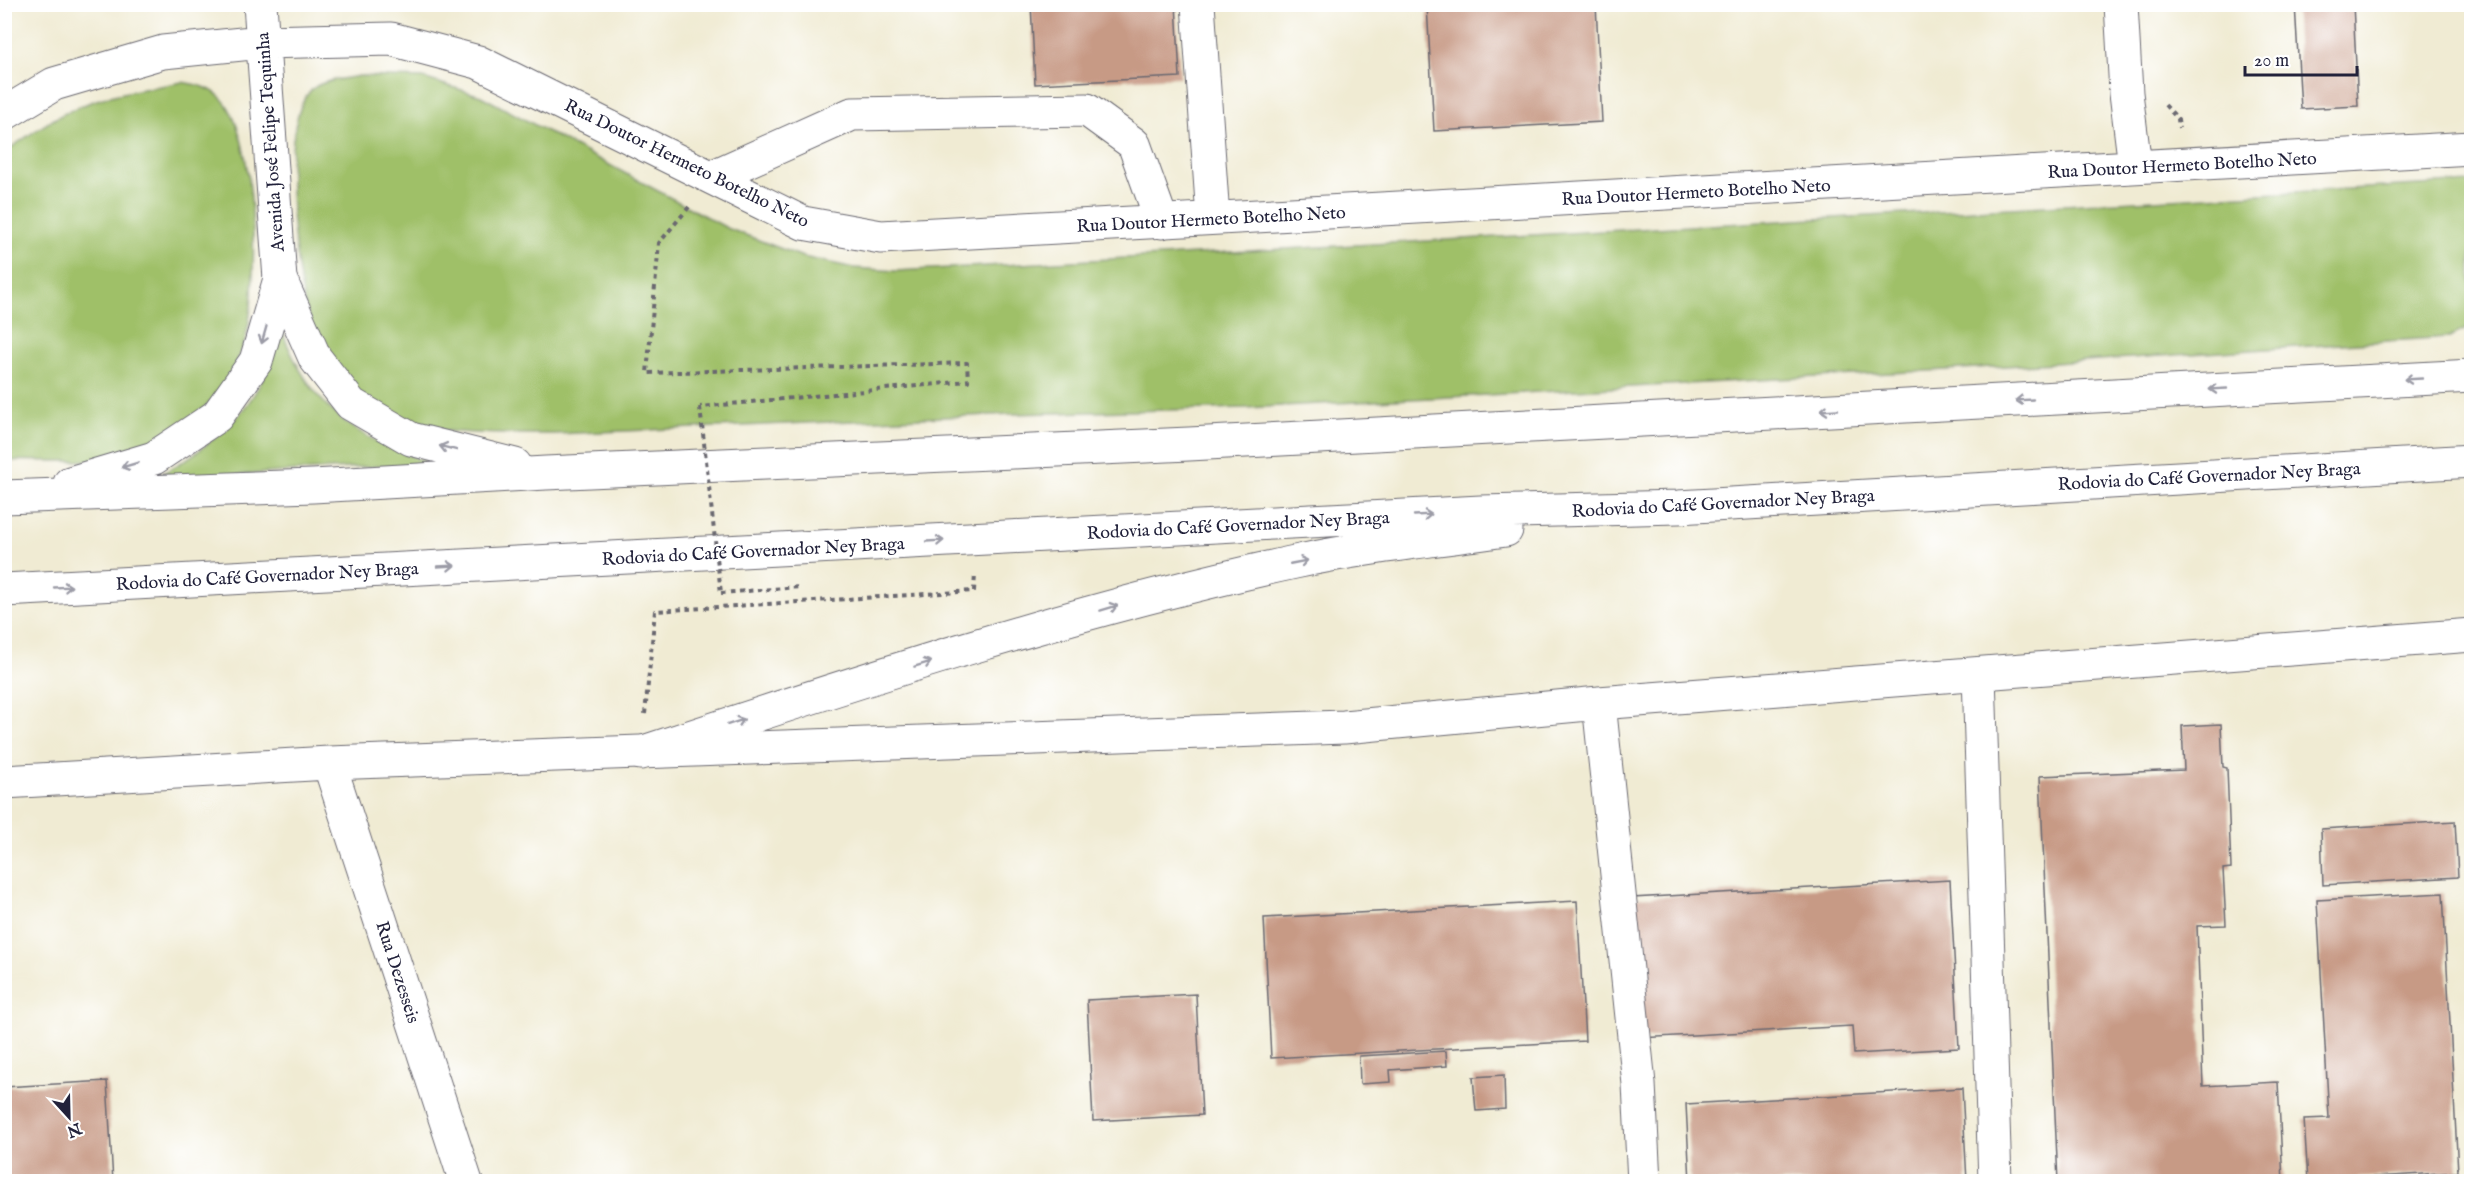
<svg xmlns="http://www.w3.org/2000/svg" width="2476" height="1186" viewBox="0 0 2476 1186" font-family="'IM FELL English',serif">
<rect width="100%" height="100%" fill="#fff"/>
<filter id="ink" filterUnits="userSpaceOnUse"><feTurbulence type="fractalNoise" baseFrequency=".0167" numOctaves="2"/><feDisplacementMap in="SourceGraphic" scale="12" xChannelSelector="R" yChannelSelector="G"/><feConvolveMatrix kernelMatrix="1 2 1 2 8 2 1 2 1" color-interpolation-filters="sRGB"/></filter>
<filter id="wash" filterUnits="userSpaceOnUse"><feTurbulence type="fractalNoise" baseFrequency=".008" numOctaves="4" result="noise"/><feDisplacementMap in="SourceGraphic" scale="24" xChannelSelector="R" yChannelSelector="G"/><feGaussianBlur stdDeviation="1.35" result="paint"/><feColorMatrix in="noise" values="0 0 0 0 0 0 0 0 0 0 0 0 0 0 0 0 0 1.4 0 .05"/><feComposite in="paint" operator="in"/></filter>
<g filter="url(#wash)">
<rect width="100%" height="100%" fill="#f0ebd3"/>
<!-- green -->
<path fill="#9fc068" stroke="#607152" stroke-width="1.5" d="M359 76 423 78 481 96 727 228 803 257 854 268 896 271 2471 182V321L2467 329 2449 337 1946 370 1246 408 1013 414 555 434C518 434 423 436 393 418 380 411 347 384 337 373 328 363 312 329 308 316 295 273 274 115 315 87 327 79 346 79 359 76Z
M182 82C196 85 208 86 219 96 259 130 260 300 243 347 232 377 207 411 180 429 173 434 163 437 156 440 145 445 134 452 122 455 86 465 42 459 5 461V152C29 135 53 117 81 106 113 92 148 89 182 82Z
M281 328C308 405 355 440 432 463L150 480C194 458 243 423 264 376 271 361 275 344 281 328Z"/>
<g id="blocks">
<!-- building -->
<path fill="#c79a85" d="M1031 4H1176L1180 77 1035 84Z
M2295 4H2353L2358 106 2301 109Z
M1427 5H1596L1602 122 1434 131Z
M2221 724 2223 767 2227 768 2231 868 2223 869 2226 925 2197 926 2203 1086 2278 1082 2283 1182H2058L2040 776 2184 770 2182 726Z
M2455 821 2458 877 2323 885 2321 829Z
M1950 880 1959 1048 1854 1054 1852 1026 1640 1038 1632 898Z
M2443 893 2458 1172 2308 1181 2304 1119 2329 1118 2317 900Z
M1577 901 1585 1041 1271 1058 1264 918Z
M1196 994 1202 1115 1093 1121 1087 1000Z
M1446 1051 1447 1066 1390 1070 1391 1082 1360 1084 1359 1056Z
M1504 1075 1505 1109 1476 1111 1473 1077Z
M107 1081 113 1182H4V1087Z
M1962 1088 1967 1182H1690L1686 1104Z"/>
</g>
</g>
<g filter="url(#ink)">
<use href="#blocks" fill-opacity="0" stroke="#6a6870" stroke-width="1.5"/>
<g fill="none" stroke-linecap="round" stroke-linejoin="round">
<defs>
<path id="minor" d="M260 4 280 279
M1198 4 1213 218
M2121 4 2126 93 2135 166
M4 114 54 84 163 52 262 42 391 39 478 62 803 223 881 237 2472 148
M714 176 852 114 1087 110 1134 144 1162 222
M1979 674 1995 1182
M1599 703 1639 1084 1644 1182
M329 763 466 1182
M4 782 329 763 1344 727 1599 703 2472 635"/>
<path id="highway" d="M280 279 315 358 351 404 411 439 515 465
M70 483 154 458 217 416 256 361 280 279
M4 497 313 486 546 473 1189 444 2472 376
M4 590 1481 512 1678 507 2472 461
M641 753C856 682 1073 610 1295 562 1364 547 1436 540 1506 530"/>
</defs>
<!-- minor casing -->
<use href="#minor" stroke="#6a6870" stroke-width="35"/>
<!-- highway casing -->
<use href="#highway" stroke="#6a6870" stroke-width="35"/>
<!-- path -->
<path stroke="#6a6870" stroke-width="4" stroke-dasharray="4.5 4.5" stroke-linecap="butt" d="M2165 105 2178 119 2179 128
M689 207 659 243 647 373 967 363 968 381 700 407
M721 593 799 587
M645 714 655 611 974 591 975 574"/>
<!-- minor -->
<use href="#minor" stroke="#fff" stroke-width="33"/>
<!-- highway -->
<use href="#highway" stroke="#fff" stroke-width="33"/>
<!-- path-bridge -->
<path stroke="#6a6870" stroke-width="4" stroke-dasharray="4.5 4.5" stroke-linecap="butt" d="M700 407 721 593"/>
</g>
<!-- one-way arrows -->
<defs><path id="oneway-shaft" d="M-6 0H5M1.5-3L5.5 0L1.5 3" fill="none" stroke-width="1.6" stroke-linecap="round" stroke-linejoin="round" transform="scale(1.5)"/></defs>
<g stroke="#9c9ca7">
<use href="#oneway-shaft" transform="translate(264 335) rotate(106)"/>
<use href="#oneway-shaft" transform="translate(2413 379) rotate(177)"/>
<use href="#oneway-shaft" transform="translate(2218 389) rotate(177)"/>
<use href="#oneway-shaft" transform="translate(2024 400) rotate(177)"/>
<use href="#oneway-shaft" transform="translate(1829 410) rotate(177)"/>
<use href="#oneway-shaft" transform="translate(448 448) rotate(-166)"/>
<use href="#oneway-shaft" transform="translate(130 465) rotate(164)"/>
<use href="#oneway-shaft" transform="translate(1423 515) rotate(-3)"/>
<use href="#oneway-shaft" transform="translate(935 541) rotate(-3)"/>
<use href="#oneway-shaft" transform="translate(1299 562) rotate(-11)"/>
<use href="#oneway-shaft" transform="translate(446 566) rotate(-3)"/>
<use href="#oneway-shaft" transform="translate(63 587) rotate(-3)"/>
<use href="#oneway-shaft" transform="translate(1109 608) rotate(-17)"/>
<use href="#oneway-shaft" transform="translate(923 664) rotate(-17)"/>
<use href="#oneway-shaft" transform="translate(736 722) rotate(-18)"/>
</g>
</g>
<g text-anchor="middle" stroke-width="4.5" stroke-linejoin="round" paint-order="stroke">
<!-- street labels -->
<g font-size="18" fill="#22223b" stroke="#fff">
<text transform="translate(270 142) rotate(-94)" y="6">Avenida José Felipe Tequinha</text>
<text transform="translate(687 163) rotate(26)" y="6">Rua Doutor Hermeto Botelho Neto</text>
<text transform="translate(2182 165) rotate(-3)" y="6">Rua Doutor Hermeto Botelho Neto</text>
<text transform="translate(1696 192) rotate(-3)" y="6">Rua Doutor Hermeto Botelho Neto</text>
<text transform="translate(1211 219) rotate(-3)" y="6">Rua Doutor Hermeto Botelho Neto</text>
<text transform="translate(2209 476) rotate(-3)" y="6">Rodovia do Café Governador Ney Braga</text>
<text transform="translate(1723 503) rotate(-3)" y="6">Rodovia do Café Governador Ney Braga</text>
<text transform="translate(1238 525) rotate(-3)" y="6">Rodovia do Café Governador Ney Braga</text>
<text transform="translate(753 551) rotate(-3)" y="6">Rodovia do Café Governador Ney Braga</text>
<text transform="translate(267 576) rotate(-3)" y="6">Rodovia do Café Governador Ney Braga</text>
<text transform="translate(398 972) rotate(72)" y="6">Rua Dezesseis</text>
</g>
</g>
<!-- margin -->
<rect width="2476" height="1186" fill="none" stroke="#fff" stroke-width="24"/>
<!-- north arrow -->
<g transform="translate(69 1117) rotate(158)" stroke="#ffffff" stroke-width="4.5" paint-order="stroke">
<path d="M0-4.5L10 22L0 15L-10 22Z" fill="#22223b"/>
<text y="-9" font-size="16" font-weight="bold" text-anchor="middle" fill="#22223b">N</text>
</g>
<!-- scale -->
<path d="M2245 66v9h112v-9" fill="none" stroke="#22223b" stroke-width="3"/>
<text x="2254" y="66" font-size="18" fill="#22223b" stroke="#ffffff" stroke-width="4.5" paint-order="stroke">20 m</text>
</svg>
